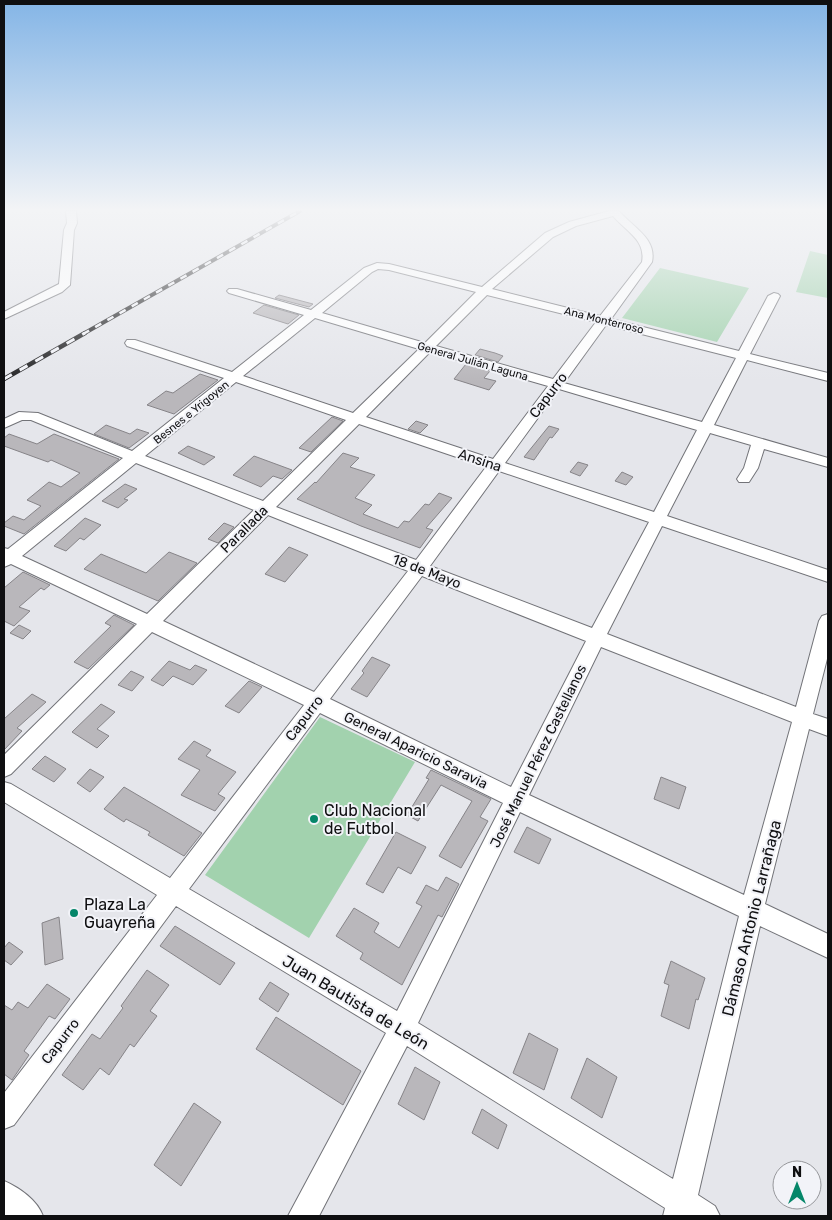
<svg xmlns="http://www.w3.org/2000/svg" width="832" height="1220" viewBox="0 0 832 1220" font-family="Rubik,sans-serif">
<rect width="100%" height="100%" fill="#e5e6eb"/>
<!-- green -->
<path fill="#a2d2ae" d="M810 251 828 255V298L796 292Z
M660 268 749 288 717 342 622 318Z
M320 717 415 762 309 938 205 875Z"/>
<!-- building -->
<path fill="#b9b7bb" stroke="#868488" d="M279 295 313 304 309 307 275 298Z
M264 305 299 315 288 324 253 313Z
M480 349 495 353 503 356 498 362 475 355Z
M466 364 490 371 484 378 496 381 489 390 454 379Z
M200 374 218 380 174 414 147 405 166 391 173 393Z
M332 417 343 421 311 452 299 448Z
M416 421 428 425 420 433 408 429Z
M106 425 130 434 137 429 149 433 129 448 94 434Z
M549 426 559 429 552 438 550 437 534 460 524 457Z
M9 434 37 444 54 434 119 459 24 534 4 526V523L13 516 24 520 41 506 27 500 49 482 61 487 80 473 51 460 48 462 4 446V438Z
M188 446 215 457 204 465 178 453Z
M343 453 359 458 350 467 375 475 355 498 372 505 363 514 398 528 404 521 409 522 425 504 429 505 439 493 452 498 426 528 433 530 420 548 361 526 297 499 315 482 316 483Z
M254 456 292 470 282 479 273 476 261 487 233 475Z
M578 462 588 465 580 476 570 472Z
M622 472 633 477 626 485 615 481Z
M125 484 137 489 124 499 128 500 118 508 102 501Z
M85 518 101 525 84 540 80 538 66 551 54 546Z
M224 523 234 527 218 543 208 539Z
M289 547 308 555 285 582 265 574Z
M169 552 197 563 158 601 84 569 101 554 146 573Z
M23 572 50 585 44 590 41 588 19 607 30 611 14 626 4 621V588Z
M114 615 134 625 88 669 74 662 111 626 105 623Z
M19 625 31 631 23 639 10 633Z
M372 657 390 665 367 697 351 689 364 673 362 671Z
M169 661 190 670 195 665 207 670 193 685 173 676 163 686 151 680Z
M131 671 144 677 132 691 118 685Z
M249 681 262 687 239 713 225 706Z
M32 694 46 702 17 728 22 731 4 750V719Z
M101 704 115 712 97 729 109 736 97 748 72 732Z
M194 741 211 750 206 756 236 772 218 794 225 798 215 811 181 795 200 770 178 759Z
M45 756 66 769 54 782 32 769Z
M90 769 104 777 90 792 77 783Z
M431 770 491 799 480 817 488 821 461 868 439 856 472 801 441 785 418 821 407 815 429 779 426 778Z
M661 777 686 787 679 809 654 799Z
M124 787 202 833 184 856 148 835 150 832 126 819 124 822 104 809Z
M527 827 551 839 539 864 514 852Z
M396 832 426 847 411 874 398 867 383 893 366 884Z
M446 877 459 884 442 917 438 915 402 985 360 959 363 953 336 936 354 908 379 923 374 932 399 948 422 906 416 903 426 885 438 891Z
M59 917 63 959 45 965 42 923Z
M175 926 235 963 220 985 160 946Z
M9 942 23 952 11 965 4 960V948Z
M671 961 705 978 698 1000 696 999 689 1029 661 1016 669 985 664 983Z
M147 970 169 985 150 1011 157 1016 134 1047 130 1044 109 1075 100 1068 83 1090 62 1075 92 1034 100 1039 123 1008 121 1006Z
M270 982 289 994 278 1012 259 999Z
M47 984 70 999 55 1019 49 1016 24 1051 29 1055 12 1080 4 1074V1005L12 1010 18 1002 28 1008Z
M276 1017 361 1071 343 1105 256 1049Z
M529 1033 558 1049 544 1090 513 1073Z
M587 1058 617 1077 602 1118 571 1098Z
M415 1067 440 1082 424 1120 398 1104Z
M194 1103 221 1122 181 1186 154 1165Z
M482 1109 507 1125 498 1149 472 1133Z"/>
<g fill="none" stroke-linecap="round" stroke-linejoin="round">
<defs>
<path id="minor" d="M66 211H76L77 223 74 230 70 285 62 292 4 319V312L59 284 64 230 67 223Z
M609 211H619C632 227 657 238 652 262L611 319 739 351 768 296 774 293 778 294 780 296 750 354 828 373V381L747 360 714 425 828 458V467L764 449 758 468 749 482H739L737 479 744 468 751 445 710 433 667 516 828 570V582L662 526 607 634 796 707 819 621 822 616 828 614V655L813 714 828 719V736L809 729 765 904 828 934V958L760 926 698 1195 715 1206 720 1216H663L665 1208 407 1046 319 1216H288L386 1033 176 906 14 1125 4 1129V1093L157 895 4 802V782L11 784 170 878 304 705 152 632 11 774 4 777V755L137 624 11 564 4 567V548L8 549 123 458 31 420H22L4 428V419L19 412 38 413 132 451 224 378 127 346 125 343 127 340H135L232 372 304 315 229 293 227 291 229 289H237L311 310 364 268 377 263 389 264 482 287 545 233 569 222ZM613 216C626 231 646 240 642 262L600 316 492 289 553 237 576 226ZM378 269 389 270 476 292 425 343 322 313 372 272ZM487 295 596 322 553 379 436 346ZM315 318 419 349 353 413 243 376ZM606 325 736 358 702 422 564 383ZM430 352 548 386 493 459 366 417ZM236 382 346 420 263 501 145 456ZM559 389 697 430 654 512 505 463ZM359 424 486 467 416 560 276 507ZM136 463 254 510 147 614 22 556ZM499 471 649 522 592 628 430 566ZM268 515 408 571 314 692 163 621ZM422 576 586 641 511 787 330 699ZM601 647 792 722 744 895 529 795ZM320 713 503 803 397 1011 189 889ZM520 812 739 916 673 1179 418 1023Z
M4 1181C20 1188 37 1200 43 1216L4 1215Z"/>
</defs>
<!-- minor casing -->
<use href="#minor" stroke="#727378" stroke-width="2"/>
<!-- minor -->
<use href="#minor" fill="#fff" fill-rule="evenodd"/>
<defs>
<path id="rail-far1" d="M83 334 300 211"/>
<path id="rail" d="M4 379 85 333"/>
</defs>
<!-- rail-far1 casing -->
<use href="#rail-far1" stroke="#252527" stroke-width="4"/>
<!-- rail casing -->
<use href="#rail" stroke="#252527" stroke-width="4.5"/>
<!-- rail-far1 -->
<use href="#rail-far1" stroke="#f2f3f8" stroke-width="2.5" stroke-dasharray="7" stroke-linecap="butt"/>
<!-- rail -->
<use href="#rail" stroke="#f2f3f8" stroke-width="3" stroke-dasharray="9" stroke-linecap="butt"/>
</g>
<!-- sky -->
<linearGradient id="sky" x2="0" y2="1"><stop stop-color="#84b5e6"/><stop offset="0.55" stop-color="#f3f4f6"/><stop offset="1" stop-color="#f3f4f6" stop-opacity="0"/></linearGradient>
<rect width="832" height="382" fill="url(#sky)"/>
<!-- markers -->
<g fill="#058669" stroke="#f2f3f8" stroke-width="2">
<circle cx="314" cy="819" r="5"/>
<circle cx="74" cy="913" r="5"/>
</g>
<g text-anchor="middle" stroke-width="4" stroke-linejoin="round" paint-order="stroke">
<!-- far-street labels -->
<g font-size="11" fill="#0f0f11" stroke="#f2f3f8">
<text transform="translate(604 320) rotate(14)" y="4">Ana Monterroso</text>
<text transform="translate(473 361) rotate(16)" y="4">General Julián Laguna</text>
<text transform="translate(191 412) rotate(-39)" y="4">Besnes e Yrigoyen</text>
</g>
<!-- street labels -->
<g font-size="14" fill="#0f0f11" stroke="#f2f3f8">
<text transform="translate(548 395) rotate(-53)" y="5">Capurro</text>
<text transform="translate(480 460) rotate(18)" y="5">Ansina</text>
<text transform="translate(244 529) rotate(-45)" y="5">Parallada</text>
<text transform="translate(427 571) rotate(21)" y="5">18 de Mayo</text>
<text transform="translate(304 718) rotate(-53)" y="5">Capurro</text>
<text transform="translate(416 750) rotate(26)" y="5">General Aparicio Saravia</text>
<text transform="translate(538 756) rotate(-64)" y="5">José Manuel Pérez Castellanos</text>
<text transform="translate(60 1041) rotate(-53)" y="5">Capurro</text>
</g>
<!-- near-poi labels -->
<g font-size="16" fill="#0f0f11" stroke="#f2f3f8" text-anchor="start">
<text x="324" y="816">Club Nacional<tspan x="324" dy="18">de Futbol</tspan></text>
<text x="84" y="910">Plaza La<tspan x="84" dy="18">Guayreña</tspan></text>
</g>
<!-- near-street labels -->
<g font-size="16" fill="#0f0f11" stroke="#f2f3f8">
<text transform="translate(751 918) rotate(-76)" y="6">Dámaso Antonio Larrañaga</text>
<text transform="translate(356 1002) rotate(31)" y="6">Juan Bautista de León</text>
</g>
</g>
<!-- border -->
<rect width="832" height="1220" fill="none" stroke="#0f0f11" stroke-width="10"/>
<!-- north arrow -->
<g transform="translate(797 1185)"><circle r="24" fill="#f2f3f8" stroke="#97989c"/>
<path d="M0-4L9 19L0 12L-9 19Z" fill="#058669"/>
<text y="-8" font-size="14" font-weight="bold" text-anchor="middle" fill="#0f0f11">N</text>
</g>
</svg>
